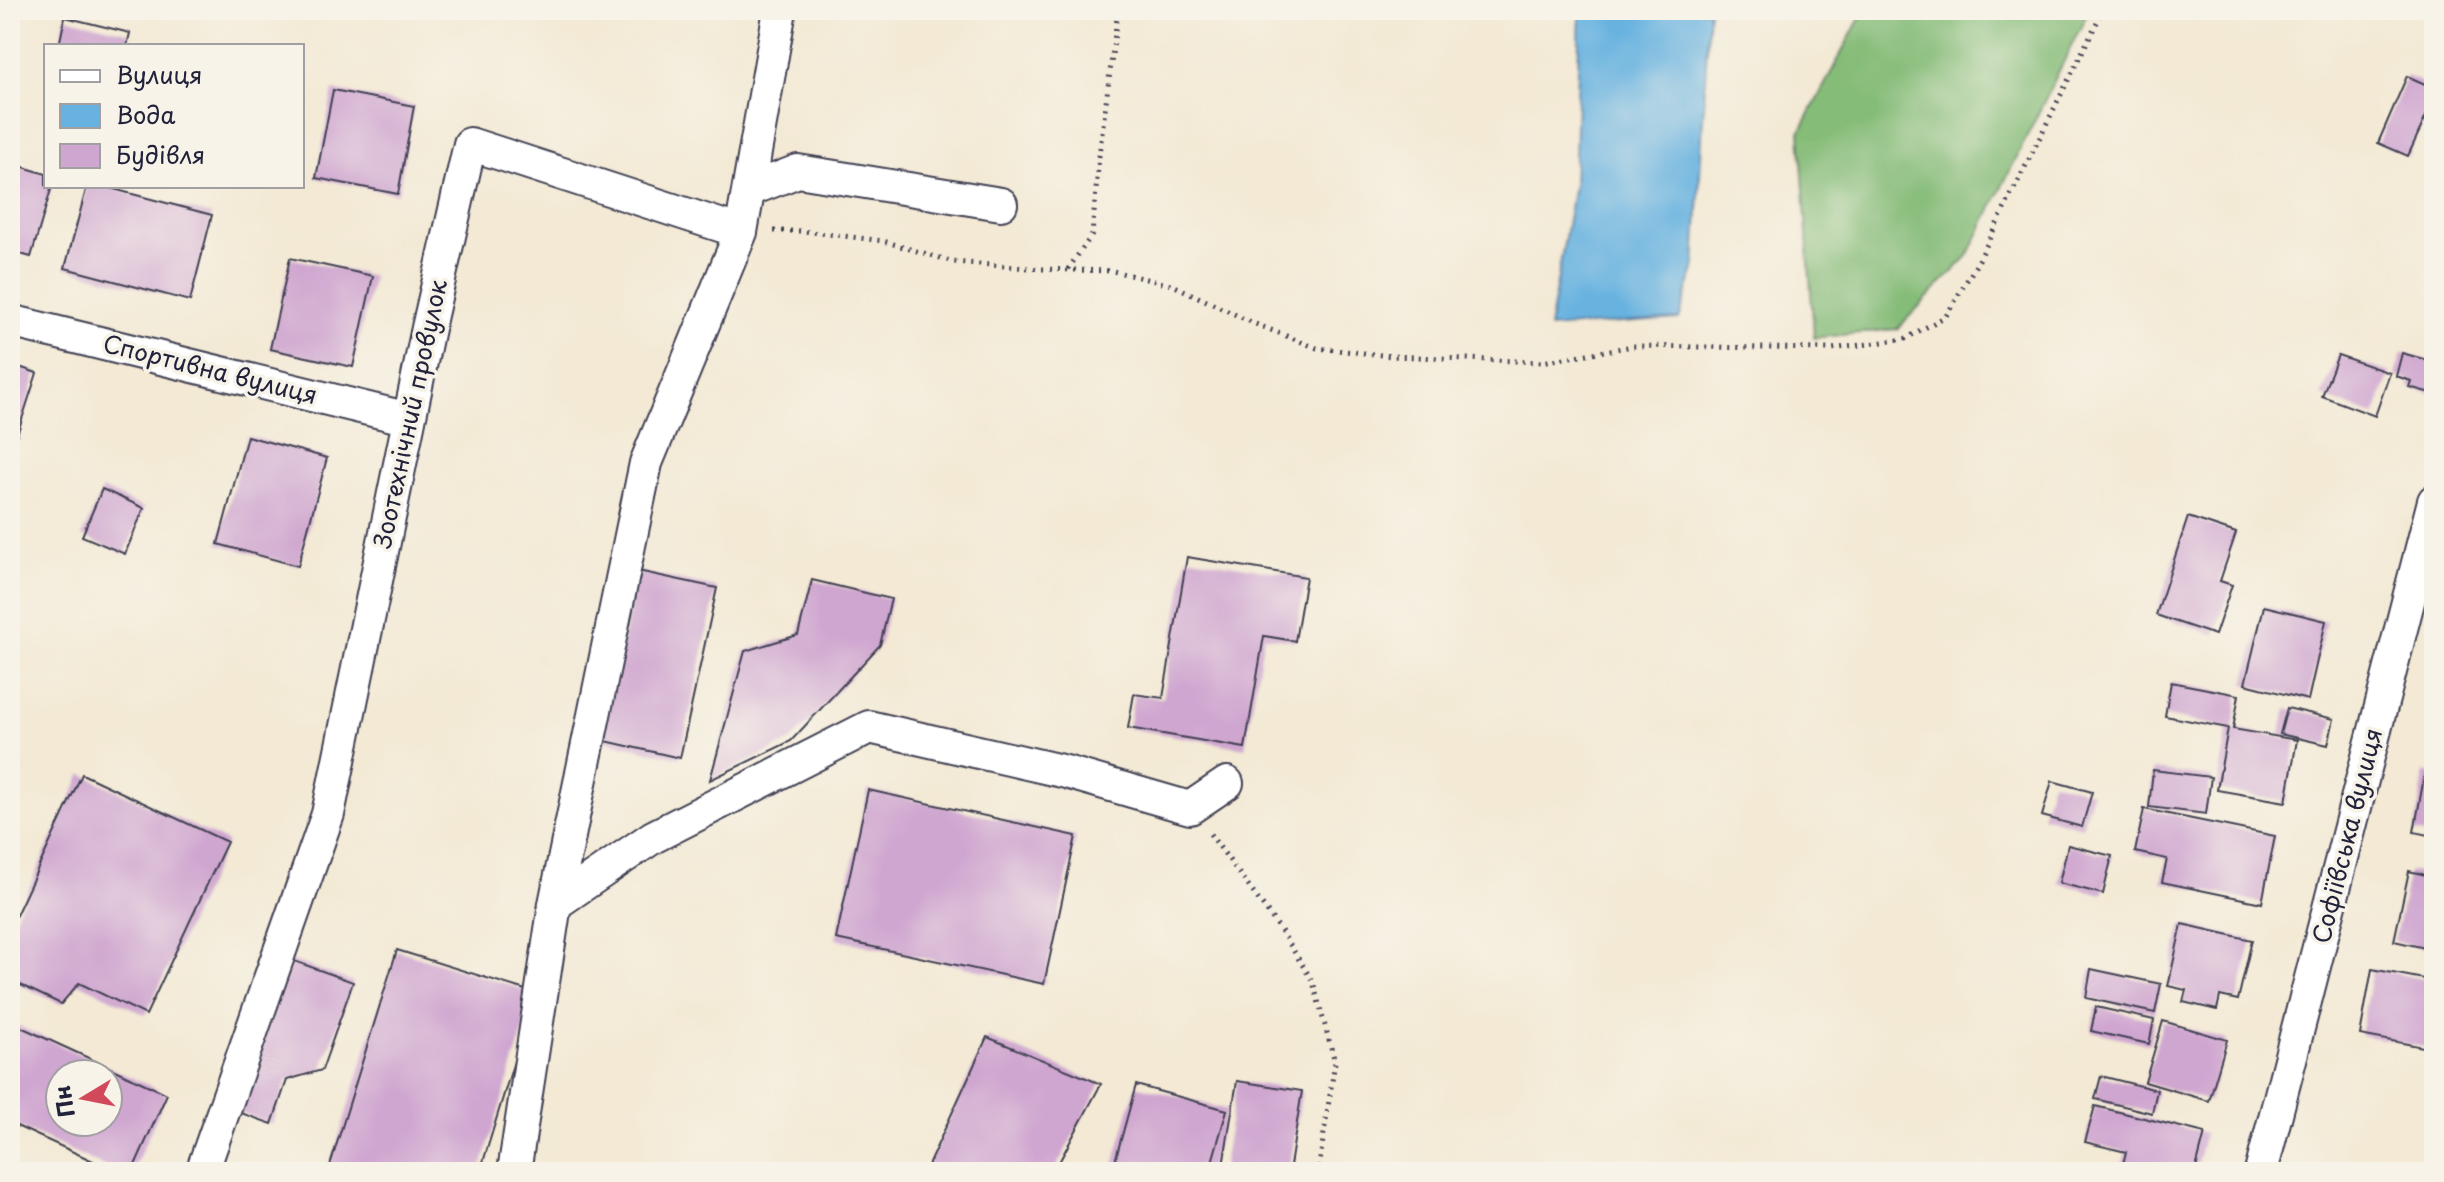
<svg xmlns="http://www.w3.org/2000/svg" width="2444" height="1182" viewBox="0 0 2444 1182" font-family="'Playpen Sans',sans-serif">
<rect width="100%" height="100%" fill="#f7f3e8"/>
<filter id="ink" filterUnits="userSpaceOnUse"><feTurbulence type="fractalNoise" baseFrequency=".0125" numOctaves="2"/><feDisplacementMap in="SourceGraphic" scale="16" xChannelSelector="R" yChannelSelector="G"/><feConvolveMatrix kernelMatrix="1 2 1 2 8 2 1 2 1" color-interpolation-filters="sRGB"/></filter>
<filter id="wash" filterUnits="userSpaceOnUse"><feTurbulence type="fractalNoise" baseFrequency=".006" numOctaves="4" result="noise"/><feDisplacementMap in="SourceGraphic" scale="32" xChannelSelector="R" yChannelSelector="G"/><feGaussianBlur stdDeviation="1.8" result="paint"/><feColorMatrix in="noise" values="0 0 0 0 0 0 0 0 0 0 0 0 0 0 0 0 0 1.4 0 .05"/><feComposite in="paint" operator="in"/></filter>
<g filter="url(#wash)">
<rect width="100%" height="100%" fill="#f3e9d4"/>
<!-- forest -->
<path fill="#85bc78" stroke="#546f5a" stroke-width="2" d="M1864 10H2089L1968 256 1897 329 1814 338 1800 132Z"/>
<!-- water -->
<path fill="#67b2e0" stroke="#446a8e" stroke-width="2" d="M1580 10H1709L1695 266 1679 319 1549 328 1574 185Z"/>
<g id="blocks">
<!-- building -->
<path fill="#cfa6d0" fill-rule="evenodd" d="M65 17 130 33 127 46H59Z
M2407 76 2434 88V99L2408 156 2378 143Z
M333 90 414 106 398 194 316 178Z
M10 163 46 174V186H52L31 257 10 251Z
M87 186H102L212 215 190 301 65 268Z
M290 258 373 276 353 367 270 349Z
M2402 353 2434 362V394L2409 387 2411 381 2396 376Z
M2338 355 2390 373 2375 416 2322 396Z
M10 364 37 373 11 453H10Z
M247 436 327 458 298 566 218 544Z
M102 489 144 508 125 554 82 536Z
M2188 517 2236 533 2220 581 2232 585 2215 635 2156 615Z
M1187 557 1306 577 1295 641 1264 636 1245 748 1128 728 1134 694 1163 698Z
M638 571 717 588 680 758 601 740Z
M812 580 891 599 880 645 791 741 710 780 745 651 798 635Z
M2264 606 2326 621 2308 700 2245 684Z
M2171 682 2239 695 2233 729 2297 740 2286 802 2217 790 2228 728 2165 716Z
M2287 708 2334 719 2328 745 2280 734Z
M2153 770 2211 777 2206 814 2149 807Z
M2425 772 2434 774V836L2414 832Z
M82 774 227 842 146 1015 79 983 61 1004 10 980V928Z
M2052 781 2092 792 2082 827 2042 816Z
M868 790 1076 836 1044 984 836 939Z
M2144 809 2275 836 2262 903 2162 882 2167 859 2135 852Z
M2068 845 2112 856 2103 894 2059 883Z
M2409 871 2434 877V950L2394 941Z
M2182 924 2252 940 2238 1000 2220 996 2217 1010 2183 1002 2186 990 2168 986Z
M397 950 535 993 480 1172H328Z
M286 958 353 982 322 1070 287 1080 272 1124 232 1110Z
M2091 969 2161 984 2155 1013 2086 998Z
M2372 969 2434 981V1049L2360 1035Z
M2096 1007 2154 1020 2149 1044 2091 1031Z
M2163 1021 2227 1040 2209 1101 2145 1082Z
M10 1022 167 1094 132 1172H117L10 1123ZM60 1074H108V1122H60Z
M987 1037 1101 1084 1057 1166 1076 1172H925Z
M2101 1076 2157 1090 2152 1113 2095 1099Z
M1237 1081 1302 1091 1289 1172H1222Z
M1136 1085 1227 1110 1210 1169 1195 1165 1193 1172H1112Z
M2095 1106 2205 1133 2195 1172H2121L2126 1152 2085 1142Z"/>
</g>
</g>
<g filter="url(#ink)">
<use href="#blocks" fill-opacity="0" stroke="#414052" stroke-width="2"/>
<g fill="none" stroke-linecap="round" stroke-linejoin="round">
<defs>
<path id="minor" d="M749 190 798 171 1001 204
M10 321 409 419
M555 904 653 837 869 727 1066 772 1190 808 1227 783
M202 1172 328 814 428 328 470 144 741 232 780 10
M514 1172 555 904 646 463 741 232
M2261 1172 2434 501"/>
</defs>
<!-- minor casing -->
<use href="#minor" stroke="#414052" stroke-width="36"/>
<!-- path -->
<path stroke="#414052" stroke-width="5" stroke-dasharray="2 6" stroke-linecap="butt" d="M774 231H803L883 241 954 262 1041 269 1113 271 1175 286 1253 323 1317 348 1391 356 1542 362 1633 346 1832 349 1905 339 1946 316 1979 260 2103 10
M1068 269 1092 235 1099 156 1118 10
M1210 834 1280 929 1313 982 1335 1062 1318 1172"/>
<!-- minor -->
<use href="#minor" stroke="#fff" stroke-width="32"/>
</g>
</g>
<g text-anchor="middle" stroke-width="7" stroke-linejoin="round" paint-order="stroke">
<!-- street labels -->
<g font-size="24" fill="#22223b" stroke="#f7f3e8">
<text transform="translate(210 370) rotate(14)" y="8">Спортивна вулиця</text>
<text transform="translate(411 414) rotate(-78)" y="8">Зоотехнічний провулок</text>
<text transform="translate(2348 836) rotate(-76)" y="8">Софіївська вулиця</text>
</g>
</g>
<!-- margin -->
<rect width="2444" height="1182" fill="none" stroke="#f7f3e8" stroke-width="40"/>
<!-- legend -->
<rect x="44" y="44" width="260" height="144" fill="#f7f3e8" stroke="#a29fa3" stroke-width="2"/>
<rect x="60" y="70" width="40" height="12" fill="#ffffff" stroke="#a29fa3" stroke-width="2"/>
<text x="116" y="84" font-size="24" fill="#22223b">Вулиця</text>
<rect x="60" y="104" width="40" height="24" fill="#67b2e0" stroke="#a29fa3" stroke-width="2"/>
<text x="116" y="124" font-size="24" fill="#22223b">Вода</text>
<rect x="60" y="144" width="40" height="24" fill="#cfa6d0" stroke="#a29fa3" stroke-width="2"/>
<text x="116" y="164" font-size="24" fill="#22223b">Будівля</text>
<!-- north arrow -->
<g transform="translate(84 1098) rotate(260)"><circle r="38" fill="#f7f3e8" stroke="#a29fa3" stroke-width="2"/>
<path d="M0-6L14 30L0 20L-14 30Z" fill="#d1495b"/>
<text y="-12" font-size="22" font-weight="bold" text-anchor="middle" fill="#22223b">Пн</text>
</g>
</svg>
